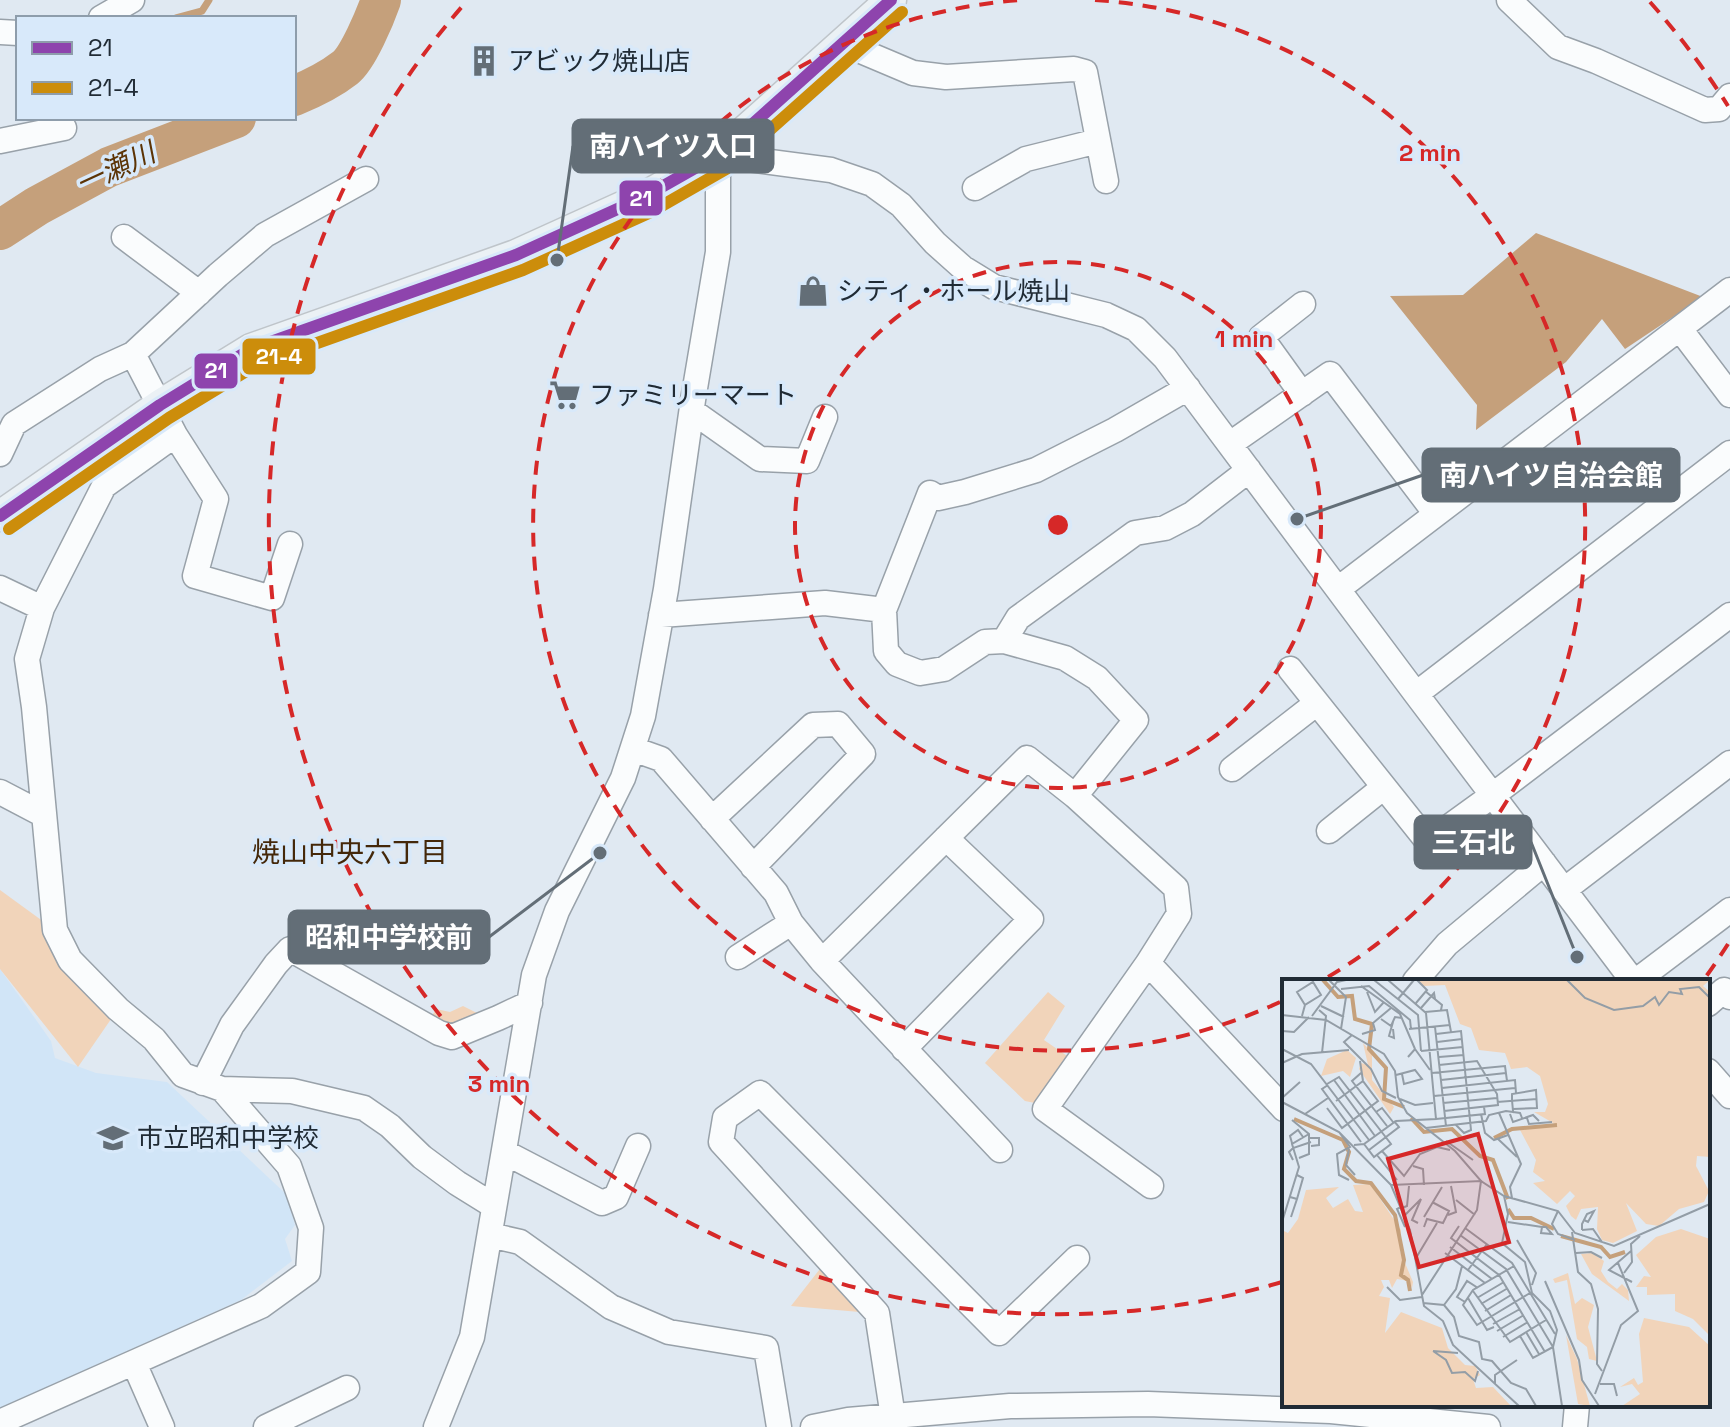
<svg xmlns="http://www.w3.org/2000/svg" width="1730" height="1427" viewBox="0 0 1730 1427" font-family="'Space Grotesk','Noto Sans JP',sans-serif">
<rect width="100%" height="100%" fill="#e0e9f2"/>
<!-- built -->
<path fill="#d1e5f7" d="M0 969 51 1041 55 1058 96 1073 167 1082 286 1194 295 1225 285 1239 292 1261 241 1300 0 1408Z"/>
<!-- green -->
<path fill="#f1d4ba" d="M0 890 55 930 118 1009 78 1067 0 969Z
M1048 992 1065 1006 1044 1040 1073 1060 1040 1104 1025 1101 985 1063Z
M463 1006 481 1015 453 1030 429 1021 436 1009 450 1012Z
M823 1265 871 1313 791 1306Z"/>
<!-- water -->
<path fill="#c5a07b" d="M1536 233 1703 297 1625 349 1602 319 1566 362 1476 430 1477 405 1390 296 1463 295Z"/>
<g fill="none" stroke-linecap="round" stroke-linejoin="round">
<!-- stream -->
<path stroke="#c5a07b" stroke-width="7" d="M176 18 202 11 209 0"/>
<!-- river -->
<path stroke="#c5a07b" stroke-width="40" d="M294 96C311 89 331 79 345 68 358 58 375 17 381 0
M0 230 37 206 109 167 236 118"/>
<defs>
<path id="minor" d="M1509 0 1558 47 1596 61 1705 110 1719 109 1730 96
M101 18 132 0
M0 32 18 33
M842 43 913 73 946 77 1074 69 1085 72 1106 181
M0 141 64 128
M975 188 1026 159 1098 141
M124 237 199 293
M1680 329 1730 395
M133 354 175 435 216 499 195 576 272 598 290 544
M1302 394 1261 337 1303 304
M692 411 760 459 807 461 825 417
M175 435 104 486 42 608 27 659 34 707 55 930 70 960 118 1009 154 1039 183 1075 222 1089 292 1091 364 1108 390 1126 422 1157 457 1183 494 1206
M1230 444 1330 374 1436 514
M0 454 14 424 100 369 133 354 218 275 265 235 366 179
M0 588 42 608
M1338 589 1730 290
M884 610 930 493 938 498 965 492 1036 470 1115 430 1188 388
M661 615 825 603 884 610 886 651 897 664 920 673 944 669 985 642 1004 641 1065 658 1097 678 1136 720 1075 796
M1004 641 1018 618 1135 533 1165 528 1192 514 1249 470
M1290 669 1428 842 1493 795 1730 615
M1416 694 1730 453
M633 749 661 759 776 893 791 923 822 961 1000 1150
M1232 769 1317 703
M0 792 44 815
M712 819 813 725 838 724 863 754 753 867
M1329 831 1384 787
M1564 890 1730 763
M738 957 791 923
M822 961 1027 758 1075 796 1176 888 1179 914 1148 963 1045 1109 1151 1186
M1148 963 1284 1109
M1415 981 1447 944 1544 863
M1636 981 1730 910
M1708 1004 1724 990 1730 997
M904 1049 1031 919 946 838
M1708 1071 1730 1096
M203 1083 232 1025 276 964 290 949 439 1033 452 1037 498 1018 530 1003
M504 1152 602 1203 616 1197 638 1146
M490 1235 520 1242 611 1307 669 1332 766 1348 779 1427
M134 1363 162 1427
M893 1417 877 1313 721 1142 725 1118 760 1093 999 1333 1077 1258
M0 1422 261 1306 308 1272 311 1228 289 1166 222 1089
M266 1427 347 1388
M436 1427 472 1337 534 975 557 911 623 778 643 716 666 589 693 400 718 252V155L831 170 872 184 901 205 935 243 963 268 994 287 1106 315 1136 329 1165 358 1416 694 1633 981
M813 1427 848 1420 1010 1406 1148 1404 1331 1411 1488 1427
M1575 1427 1577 1405"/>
<path id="major" d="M0 516 160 405 251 349 516 255 644 197 718 155 891 0"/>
</defs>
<!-- minor casing -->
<use href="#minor" stroke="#98a1a9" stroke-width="27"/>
<!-- major casing -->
<use href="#major" stroke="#bfc5ca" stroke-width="33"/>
<!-- minor -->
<use href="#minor" stroke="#fafcfd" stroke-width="24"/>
<!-- major -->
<use href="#major" stroke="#ebf1f5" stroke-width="30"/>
<defs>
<path id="bus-1" d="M0 516 160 405 251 349 516 255 644 197 718 155 891 0"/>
<path id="bus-2" d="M9 529 169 418 258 364 523 270 651 212 726 169 902 12"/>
</defs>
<!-- bus-1 casing -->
<use href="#bus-1" stroke="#d8e9fa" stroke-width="18"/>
<!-- bus-2 casing -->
<use href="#bus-2" stroke="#d8e9fa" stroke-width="18"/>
<!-- bus-1 -->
<use href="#bus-1" stroke="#8e44ad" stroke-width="12"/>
<!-- bus-2 -->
<use href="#bus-2" stroke="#cc8d0b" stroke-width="12"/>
</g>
<!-- distance rings -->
<g fill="none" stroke="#d62828" stroke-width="4" stroke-dasharray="14 10">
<circle cx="1058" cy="525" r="263"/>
<path d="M1280 1002A526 526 0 1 1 1021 0M1095 0A526 526 0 0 1 1321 981"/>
<path d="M1728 944A790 790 0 0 1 1705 978M1282 1282A790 790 0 0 1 466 2M1650 2A790 790 0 0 1 1728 106"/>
</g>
<!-- icons -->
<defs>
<symbol id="building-bare" viewBox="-9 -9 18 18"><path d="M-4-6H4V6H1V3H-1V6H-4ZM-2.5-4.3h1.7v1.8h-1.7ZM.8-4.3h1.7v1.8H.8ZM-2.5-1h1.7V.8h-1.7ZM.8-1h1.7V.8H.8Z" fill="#636e77" stroke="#d8e9fa" stroke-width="2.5" paint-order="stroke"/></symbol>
<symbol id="shop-bare" viewBox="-9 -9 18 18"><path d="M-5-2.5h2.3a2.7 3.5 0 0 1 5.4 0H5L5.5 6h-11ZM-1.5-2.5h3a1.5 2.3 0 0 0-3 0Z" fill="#636e77" stroke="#d8e9fa" stroke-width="2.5" paint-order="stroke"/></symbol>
<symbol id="supermarket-bare" viewBox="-9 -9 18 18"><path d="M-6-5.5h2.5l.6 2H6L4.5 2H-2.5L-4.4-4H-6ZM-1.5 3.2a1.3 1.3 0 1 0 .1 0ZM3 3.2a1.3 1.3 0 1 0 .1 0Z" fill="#636e77" stroke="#d8e9fa" stroke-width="2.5" paint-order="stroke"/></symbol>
<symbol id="school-bare" viewBox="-9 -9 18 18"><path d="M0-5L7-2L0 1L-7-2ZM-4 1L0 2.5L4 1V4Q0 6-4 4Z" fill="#636e77" stroke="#d8e9fa" stroke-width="2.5" paint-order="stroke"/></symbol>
</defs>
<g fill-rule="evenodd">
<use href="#building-bare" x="462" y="39" width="44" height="44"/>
<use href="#shop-bare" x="791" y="269" width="44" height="44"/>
<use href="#supermarket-bare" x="543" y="373" width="44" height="44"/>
<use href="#school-bare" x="91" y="1116" width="44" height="44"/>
</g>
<g text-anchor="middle" stroke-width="7" stroke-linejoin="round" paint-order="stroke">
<!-- poi labels -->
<g font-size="26" fill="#202b35" stroke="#d8e9fa" text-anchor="start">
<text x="508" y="70">アビック焼山店</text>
<text x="837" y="300">シティ・ホール焼山</text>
<text x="589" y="404">ファミリーマート</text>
<text x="137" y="1147">市立昭和中学校</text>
</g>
<!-- water labels -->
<g font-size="28" font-style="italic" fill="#5c3406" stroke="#d8e9fa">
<text transform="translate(115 168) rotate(-25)" y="10">一瀬川</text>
</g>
<!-- neighbourhood labels -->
<g font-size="28" fill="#44280a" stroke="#d8e9fa">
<text x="350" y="862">焼山中央六丁目</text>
</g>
</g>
<!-- overview -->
<g transform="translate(1282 979)">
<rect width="428" height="428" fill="#e0e9f2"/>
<path d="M135 1H428L421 7 428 13V178L415 177 414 187 427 212 422 223 397 230 377 247 364 245 344 224 355 252 331 264 320 261 315 250 316 228 299 230 294 241 289 237 284 227 293 217 288 212 275 225 251 204 263 202 251 193 254 181 238 151 273 145 252 133H263L266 125 258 97 245 88 229 90 223 74 197 71 189 49 178 45 163 6 142 7ZM81 64 90 74V101L112 128 108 135 77 90 79 84 86 86ZM65 71 74 79 68 98 61 92 39 97 45 80ZM88 205 119 251 118 272 131 303 130 309 127 302 115 300 110 309 107 301H99L102 308 97 317 108 319 103 354 119 333 160 349 166 369 183 386 193 387 198 396 191 400 194 409 211 408 229 427H0V251L6 254 16 240 24 211 57 208 44 219 51 229 66 220 73 232 81 233 71 206ZM399 250 428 260V357L411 340 393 332V315L365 316V308H354L362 297 369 298 354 276 374 258ZM310 274 322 282 319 292 326 303 335 310 340 305 346 311 347 322 310 295 299 275ZM286 294 293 325 300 319 312 326 306 348 315 382 307 380 305 368 295 360 285 301 273 304 271 300ZM362 339 407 348 428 367V427H340L358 415 350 405 338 408 352 399 356 406 361 403 357 355ZM284 356 295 380 308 427 296 425Z" fill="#f1d4ba"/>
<path fill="none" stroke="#c5a07b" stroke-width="4" d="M41 1 56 18 70 17 73 40 90 45 87 70 104 89 102 120 122 128M129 139 142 153 170 150 198 177 211 181 226 220M12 140 61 161 67 173 62 190 74 202 89 204 113 236 122 281 119 296 126 301 128 312M212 159 230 150 275 146M226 230 232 239H249L272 250M279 257 319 268 328 278 343 273"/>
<path fill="none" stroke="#939da6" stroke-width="2" d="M47 1 64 18 59 50M92 1 136 36 139 72M285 1 303 19 332 31 361 27 373 18 377 26 387 13 400 15 398 10 417 8 428 19M79 7 118 35 133 70M59 10 87 7 128 41 129 50M143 12 160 26 159 31M85 13 93 33 102 23M116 20 132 1M134 24 145 11 135 1M39 27 62 38M139 29 152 14 153 20M37 31 44 37 40 74M143 33 165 31 169 53M0 36 44 41 102 75 113 92 116 118 125 134 173 172 199 202 222 217 276 232 293 254 332 267 428 225M20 37 23 26 39 16 31 3 15 13 23 26M30 37 55 3 64 1M99 40 109 47 113 38 120 39M153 48 164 147M111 50 112 59 107 57 111 43M127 50 168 46M0 52 12 53 27 38M80 55 93 51 91 44 109 29M154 55 179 52 189 151 182 154 174 146M70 56 62 63 89 90 100 112 114 119M155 63 180 60M0 70 29 85 87 161M139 72 181 68M126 78 133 70 148 91M157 78 182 76M0 84 20 75 67 71M157 86 195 82 215 115 216 126 162 132M79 94 70 102 105 147M150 94 223 87 225 102M114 96 133 91 140 100 122 105 120 95M52 101 93 157M159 101 224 94M45 105 57 98 109 165 92 178 82 165M46 106 40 110 79 163M160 109 233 101 234 114M152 117 233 109M0 119 18 103M118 120 133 126 151 124M54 122 81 102M0 123 57 153 109 206 199 202 195 231 140 316M215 123 255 120M161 124 215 119M45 129 60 149 96 122 81 102 78 82M231 130 255 129 254 111 230 115V121L231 132 232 134M94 133 100 129 111 143M217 134 239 185 228 208 230 219M23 135 46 119M199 135 203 154 212 161 226 156M228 135 231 143 251 136 257 142M245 139 247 145 270 143M154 140 203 135 202 128M10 141 27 155V175L17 179M144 149 204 142 207 136 224 132 238 134 240 139M57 153 68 168 55 175 57 196 67 201M28 159H37V166L29 167M216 160 235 178M164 162 191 181M10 164 8 157 16 151 21 158M72 166 82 165 114 142 154 140 144 34 106 1M67 170 64 186 73 196M87 171 117 148 112 142M100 172 122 197 138 175 155 168 168 171M95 176 115 201M11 181 7 173 11 169 29 163M131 187 141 190 142 206M15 196 21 199 15 220M109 206 128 251 142 327 161 342 171 366 237 427M222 217 226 235 220 264 243 283 250 314 268 332 275 351 271 368 251 379 238 357M8 218 15 220 9 238M174 221 193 236M119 228 115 230 123 248M120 229 125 227 127 207M276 232 270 245 276 255 293 261M123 236 139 220 130 241 136 244M166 236 174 233 169 207M142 238 160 208M0 243 17 188 10 165 27 155M226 243 260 248M177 247 169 259 217 296 263 373M142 248 145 240 161 244 167 232 150 223M260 248H264L270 255 259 254ZM183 249 230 284 273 355M300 251V245L305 235 312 232 306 243 302 241M300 251 311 250 320 263M290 253 296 293 309 305 316 330 315 385 320 392M178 256 224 290 271 368 280 427M235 261 254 294 250 306M168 268 210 300M349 272 327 291 350 303M163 274 203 304M294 274 309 273 320 279M134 279 155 244M232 287 191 311 181 326 195 346 248 314M186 291 205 265M342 294 350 283 349 265 358 257M263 302 297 381 300 401 317 427M105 308 118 321 140 318M191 312 228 363 264 341M186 319 205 351 212 348M195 319 222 303M183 323 175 318 185 302 196 309M141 324 162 326 172 338 177 357 197 363 200 380 210 382 229 404 244 410 254 427M199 325 226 309M162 326 174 310 180 287M203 332 229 316M211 345 238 330M215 352 242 336M244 353 257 375M221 358 246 343M151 372 164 381 170 394 183 393 193 402 196 392M151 372 176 374M213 405V396L235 381M318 405H332L335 417M313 415 339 346 356 332 336 284"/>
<path fill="#d62828" fill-opacity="0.15" stroke="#d62828" stroke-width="4" d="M196 155 227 263 137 288 106 180Z"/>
<rect width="428" height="428" fill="none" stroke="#202b35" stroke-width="4"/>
</g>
<circle cx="1058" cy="525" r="12" fill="#d62828" stroke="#d8e9fa" stroke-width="4"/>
<g font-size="24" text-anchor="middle" font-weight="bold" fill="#d62828" stroke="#d8e9fa" stroke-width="7" stroke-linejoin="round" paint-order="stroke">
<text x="1430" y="161">2 min</text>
<text x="1244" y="347">1 min</text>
<text x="499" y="1092">3 min</text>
</g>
<!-- callouts -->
<path fill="none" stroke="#636e77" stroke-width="3" d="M557 260L573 146M1297 519L1423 475M1577 957L1531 842M600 853L489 937"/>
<g fill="#636e77" stroke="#d8e9fa" stroke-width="3">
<circle cx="557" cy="260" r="8"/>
<circle cx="1297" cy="519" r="8"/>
<circle cx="1577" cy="957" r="8"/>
<circle cx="600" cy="853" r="8"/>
</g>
<g fill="#636e77" stroke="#636e77" stroke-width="3">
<rect x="573" y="120" width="200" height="52" rx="8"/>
<rect x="1423" y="449" width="256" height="52" rx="8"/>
<rect x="1415" y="816" width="116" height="52" rx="8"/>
<rect x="289" y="911" width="200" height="52" rx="8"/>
</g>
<g font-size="28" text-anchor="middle" font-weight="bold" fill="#fff">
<text x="673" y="156">南ハイツ入口</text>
<text x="1551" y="485">南ハイツ自治会館</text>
<text x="1473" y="852">三石北</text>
<text x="389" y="947">昭和中学校前</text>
</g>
<g stroke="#d8e9fa" stroke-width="3">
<rect x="618" y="179" width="46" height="38" rx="8" fill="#8e44ad"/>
<rect x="241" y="337" width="76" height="39" rx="8" fill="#cc8d0b"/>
<rect x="193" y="352" width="46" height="38" rx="8" fill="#8e44ad"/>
</g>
<g font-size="22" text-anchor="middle" font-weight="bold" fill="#fff">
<text x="641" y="206">21</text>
<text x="279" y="364">21-4</text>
<text x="216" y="378">21</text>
</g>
<!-- legend -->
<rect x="16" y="16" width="280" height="104" fill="#d8e9fa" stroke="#8e9dab" stroke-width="2"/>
<rect x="32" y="42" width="40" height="12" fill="#8e44ad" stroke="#8e9dab" stroke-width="2"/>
<text x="88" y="56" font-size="24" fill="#202b35">21</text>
<rect x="32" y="82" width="40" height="12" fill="#cc8d0b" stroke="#8e9dab" stroke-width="2"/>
<text x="88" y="96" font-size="24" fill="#202b35">21-4</text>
</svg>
